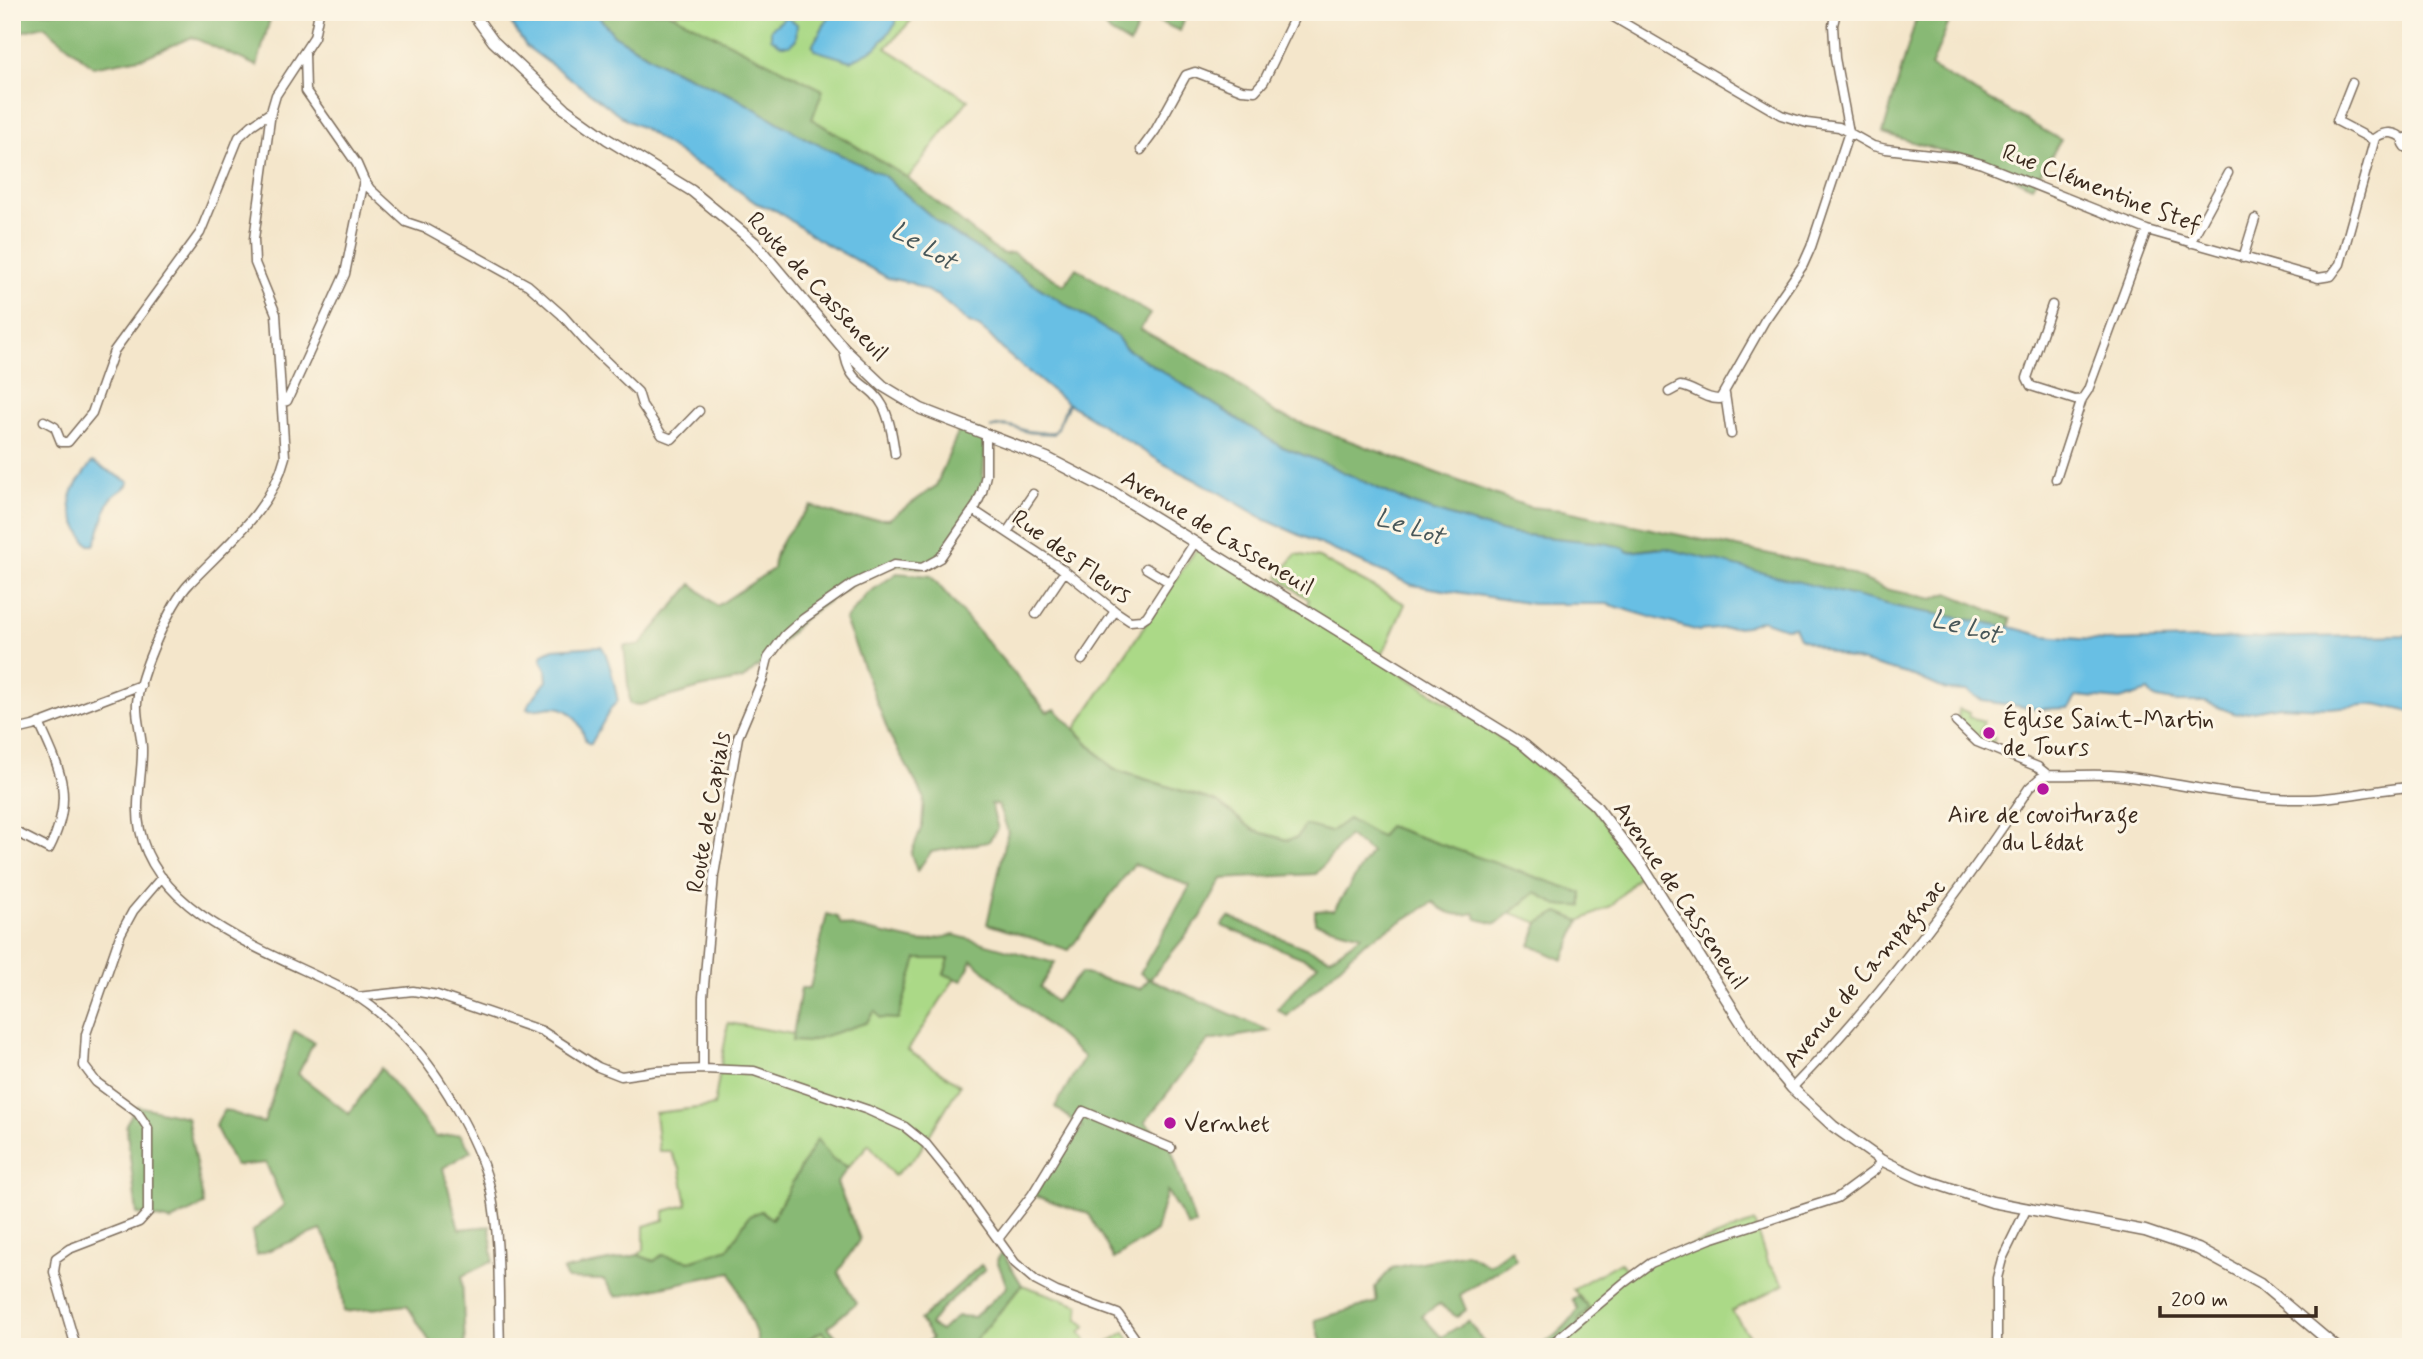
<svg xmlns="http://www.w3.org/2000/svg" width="2423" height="1359" viewBox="0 0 2423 1359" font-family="Mynerve,sans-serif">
<rect width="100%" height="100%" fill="#fcf5e5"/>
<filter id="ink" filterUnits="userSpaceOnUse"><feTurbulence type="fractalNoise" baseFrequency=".0143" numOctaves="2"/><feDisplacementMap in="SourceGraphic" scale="14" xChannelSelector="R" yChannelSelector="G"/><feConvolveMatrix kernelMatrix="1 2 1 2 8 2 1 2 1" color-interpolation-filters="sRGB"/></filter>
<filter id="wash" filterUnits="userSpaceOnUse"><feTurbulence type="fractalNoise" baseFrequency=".00686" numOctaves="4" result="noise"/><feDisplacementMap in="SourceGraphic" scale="28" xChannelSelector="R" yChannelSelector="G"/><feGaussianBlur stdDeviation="1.57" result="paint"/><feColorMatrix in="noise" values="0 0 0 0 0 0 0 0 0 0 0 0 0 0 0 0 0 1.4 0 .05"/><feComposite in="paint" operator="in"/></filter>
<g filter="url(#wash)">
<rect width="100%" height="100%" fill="#f4e6cb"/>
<!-- green -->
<path fill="#abd987" stroke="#738252" stroke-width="2" d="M677 12H832L813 44 896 16 881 12H919L886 48 968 100 908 178 812 119 822 90 673 16Z
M1197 548 1304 612 1309 600 1278 577 1296 554 1319 558 1405 604 1380 660 1480 723 1592 807 1642 873 1611 906 1580 921 1558 912 1539 923 1511 913 1536 892 1558 906H1581L1380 838 1330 832 1287 840 1255 831 1217 802 1113 769 1075 729Z
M1959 709 1970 713 1969 717 1984 721 1980 733 1995 738 1992 746 1977 740 1958 720Z
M917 959H950L944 974 955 978 908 1050 960 1085 917 1155 894 1176 869 1144 848 1167 832 1159 817 1140 771 1220 749 1216 730 1248 690 1261 662 1255 654 1262 638 1255 644 1250V1226L664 1220V1211L687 1205 680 1168 670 1151H659L655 1113 714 1106 728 1023 793 1034 792 1041 875 1011Z
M1754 1222 1767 1262 1784 1285 1732 1311 1756 1347H1561L1581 1329 1578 1321 1589 1308 1573 1289 1620 1262 1628 1272 1654 1260Z
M1022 1285 1079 1305 1078 1319 1086 1326 1080 1333 1091 1347H970Z
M822 1331 836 1347H794Z
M1125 1332 1134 1347H1102Z"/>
<!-- forest -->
<path fill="#88b974" stroke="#627249" stroke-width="2" d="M12 12H272L257 66 192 37 145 57 93 67 44 26 12 34Z
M595 12H668L823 90 812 119 908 178 993 248 1004 254 1013 253 1064 285 1076 268 1150 314 1140 329 1225 375 1277 414 1529 507 1562 510 1840 569 1885 589 1933 599 1948 593 2011 619 2010 627 1902 608 1657 548 1628 552 1624 548 1604 543 1514 534 1484 527 1409 503 1324 463 1280 446 1124 347 1117 337 945 228 883 175 807 139 733 96 666 66 614 35Z
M1093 12H1187L1180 31 1143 15 1130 44 1110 32Z
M1918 12H1953L1931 67 2061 140 2032 186 1978 162 1883 133Z
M961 425 986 434 982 492 940 558 922 568 894 565 853 584 803 619 768 658 743 679 700 688 640 705 630 704 624 646 640 645 692 584 717 606 773 569C774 543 794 525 811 506L847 518 889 519 936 486Z
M897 573 931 576 1047 712 1055 709 1113 769 1217 802 1255 831 1287 840 1297 838 1305 825 1330 832 1348 819 1380 837 1388 826 1582 893V906H1558L1536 892 1496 924 1477 919 1474 913C1458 917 1446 914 1434 902L1364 943 1287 1016 1277 1009 1318 964 1222 926 1229 917 1330 958 1362 935 1315 923V911L1334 910 1371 852 1348 836 1316 874 1222 879 1201 917 1150 979 1270 1031 1208 1041 1145 1122 1171 1148 1195 1224 1188 1227 1167 1191 1156 1231 1114 1259 1089 1214 1032 1195 1082 1127 1055 1107 1084 1057 972 960 962 981 944 974 949 959H917L898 1019 880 1018 875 1011 866 1023 807 1042 792 1041 801 988H810L827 914 837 917 841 924 921 942 954 935 1055 963 1040 987 1055 1002 1081 973 1140 989 1149 979 1140 973 1190 886 1134 864 1069 950 987 924 1008 831 998 805 991 804 998 829 988 842 931 852 917 871 911 854 922 826 924 797 890 736 845 620 867 594Z
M1558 912 1580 921 1563 960 1530 945 1539 923Z
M294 1031 314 1042 298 1074 349 1114 381 1068 436 1137 460 1134 471 1151 443 1168 459 1229 490 1226 493 1261 462 1276 465 1347H433L407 1305 344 1312 339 1263 321 1230 257 1255 252 1232 284 1205 266 1163 235 1166 215 1126 224 1110 264 1123Z
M137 1106 187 1117 204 1205 171 1221 137 1214 126 1124Z
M817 1139 832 1159 848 1167 837 1183 860 1239 838 1272 856 1303 828 1327 845 1347H836L822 1331 794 1347H758L757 1336 731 1272 616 1297 604 1280 567 1279 563 1270 638 1255 654 1261 662 1255 690 1261 729 1248 749 1216 761 1211 772 1219Z
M1511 1249 1516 1259 1460 1295 1466 1310 1457 1317 1439 1304 1422 1316 1441 1337 1468 1321 1487 1347H1323L1315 1320 1377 1302 1375 1287 1392 1268 1466 1253 1489 1265Z
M1002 1252 1022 1285 970 1347H922L932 1338 920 1320 981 1265 985 1270 942 1308 930 1325 941 1331 957 1316 974 1317 1007 1287 997 1260Z
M1578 1296 1589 1308 1578 1321 1582 1329 1561 1347H1536C1553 1340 1569 1324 1578 1309L1572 1299Z"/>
<!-- water -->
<path fill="#67bfe4" stroke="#517481" stroke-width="2" d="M504 12H595L614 35 665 66 733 96 807 139 883 175 945 228 1117 337 1124 347 1280 446 1324 463 1409 503 1484 527 1514 534 1604 543 1624 548 1628 552 1665 548 1902 608 2010 627 2044 636 2104 641 2411 635V712L2376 704 2329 708 2279 706 2236 714 2205 702H2177L2153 697 2148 691 2120 700 2077 696 2069 708 2039 709 1983 701 1967 691 1946 690 1917 677 1838 655 1799 638 1794 627 1785 628 1762 620 1746 626 1698 631 1607 604H1533L1412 585 1266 520 1213 489 1164 464 1069 404 1054 434C1044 433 1033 434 1024 431 1011 427 1004 424 990 428 1002 423 1013 426 1024 430 1033 433 1045 432 1054 432L1058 428 1067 403 1006 353 989 335 979 327 969 323 938 296 911 283 888 278 817 239 777 211 756 203 710 170 694 163 641 127 628 121 526 46Z
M832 12H881L896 16V24L876 48 851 61 814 50 813 44Z
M786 17 797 24 796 39 790 45H781L771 38V29Z
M92 462 129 482C125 491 114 492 109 502 103 515 101 531 94 545H89C82 538 79 530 75 521 63 495 77 484 92 462Z
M601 646C609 653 615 688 618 701L611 708 591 744 586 742C582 727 573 708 555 707 545 707 537 711 527 709L529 703 547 681 546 669 541 660 543 654 553 649Z"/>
</g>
<g filter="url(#ink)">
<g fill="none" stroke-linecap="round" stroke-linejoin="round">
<defs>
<path id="minor" d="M319 12 314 37 276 95 271 112 254 239 255 263 276 314 285 457C272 510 226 545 190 583 170 603 139 675 137 703 136 718 141 732 142 747 143 774 134 803 140 830 157 919 282 956 351 993 375 1006 396 1027 414 1047 444 1081 482 1148 491 1192 501 1243 498 1296 500 1347
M1605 12 1781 115 1807 123 1839 127 1873 146 1886 149 1957 157 1982 164 2147 230 2318 278 2331 276 2340 264 2375 138C2384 131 2396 131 2404 140
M2352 83 2337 121 2373 140
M2411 137 2406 138 2403 144 2405 147 2411 148
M1141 150 1155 131 1186 75 1195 72 1242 90 1255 91 1264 81 1297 12
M364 180 370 189 406 222 427 229 528 285 562 315 586 342 638 392 642 405 662 435 672 439 699 411
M2190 243 2228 173
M2243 258 2255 219
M2052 305 2027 378 2031 386 2075 400 2082 399 2088 390 2147 230
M844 349C849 389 869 380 883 406 890 420 893 438 895 454
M1669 392 1680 386C1695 388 1705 400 1720 399L1765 320 1803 265 1811 247 1849 132 1835 58 1833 25 1836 12
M1725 394 1731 434
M282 402 287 401 345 274 364 180 357 164 306 91 305 53
M44 421 55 427 61 442H68L92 413 114 351 200 233 239 137 252 125 271 112
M2056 479 2082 399
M973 510 1061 568 1115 611 1130 621 1141 620 1147 616 1195 542
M1007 532 1033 494
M1146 568 1169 582
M1036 614 1065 571
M1082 660 1115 611
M1956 722 1977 742 2038 767 2048 775
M12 731 33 726 141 685
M12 830 49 849C75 798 61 771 39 723
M357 997 413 991 437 995 542 1031 598 1067 621 1076 656 1071 703 1069 754 1071 868 1110 905 1127 926 1144 956 1181 1015 1263 1036 1281 1057 1292 1118 1314 1141 1347
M703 1069V997L714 875 738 737 763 678 768 658 785 635 803 619 853 584 894 565 922 568 940 558 976 506 982 492 986 475V434
M1792 1088C1882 996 1958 895 2029 788L2040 778 2048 775C2073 776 2098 773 2123 776 2183 784 2244 800 2304 799 2340 799 2375 789 2411 787
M998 1239 1032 1195 1083 1111 1171 1148
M76 1347 54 1272 56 1258 69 1249 139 1222 148 1212V1128L138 1113 96 1082 84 1066 86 1034 121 933 133 911 162 877
M1548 1347 1625 1282 1651 1263 1710 1239 1837 1198 1875 1170 1881 1160
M1997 1347V1278L2002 1259 2027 1208"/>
<path id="major" d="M472 12 493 41 565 109 607 139 692 191 754 242 844 349 883 386 921 409 1047 458 1113 492 1524 745 1595 805 1642 866 1755 1044 1792 1088 1833 1126 1881 1160 1919 1178 1992 1202 2145 1231 2198 1249 2260 1283 2336 1347"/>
</defs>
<!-- minor casing -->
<use href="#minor" stroke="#7c6c5b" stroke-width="11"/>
<!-- major casing -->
<use href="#major" stroke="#7c6c5b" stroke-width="13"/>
<!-- minor -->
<use href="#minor" stroke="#fff" stroke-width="8"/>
<!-- major -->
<use href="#major" stroke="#fff" stroke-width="10"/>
</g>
</g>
<!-- markers -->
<g fill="#b5179e" stroke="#fcf5e5" stroke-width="2.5">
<circle cx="1989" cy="733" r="7"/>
<circle cx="2043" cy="789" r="7"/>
<circle cx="1170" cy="1123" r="7"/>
</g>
<g text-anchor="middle" stroke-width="6" stroke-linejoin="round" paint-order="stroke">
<!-- street labels -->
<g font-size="24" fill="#3b2a1e" stroke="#fcf5e5">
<text transform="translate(2102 188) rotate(21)" y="8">Rue Clémentine Stef</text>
<text transform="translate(818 286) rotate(47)" y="8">Route de Casseneuil</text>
<text transform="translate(1218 532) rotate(31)" y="8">Avenue de Casseneuil</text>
<text transform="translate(1072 556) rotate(36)" y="8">Rue des Fleurs</text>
<text transform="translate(708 812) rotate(-80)" y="8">Route de Capials</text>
<text transform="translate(1681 895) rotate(56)" y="8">Avenue de Casseneuil</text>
<text transform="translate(1864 973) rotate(-50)" y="8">Avenue de Campagnac</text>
</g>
<!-- poi labels -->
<g font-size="24" fill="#3b2a1e" stroke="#fcf5e5" text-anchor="start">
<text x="2003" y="727">Église Saint-Martin<tspan x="2003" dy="28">de Tours</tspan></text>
<text x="2043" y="822" text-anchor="middle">Aire de covoiturage<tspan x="2043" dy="28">du Lédat</tspan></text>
<text x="1184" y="1131">Vernhet</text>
</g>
<!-- water labels -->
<g font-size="26" font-style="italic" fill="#485759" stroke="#fcf5e5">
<text transform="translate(924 245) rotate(31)" y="9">Le Lot</text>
<text transform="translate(1410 526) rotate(18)" y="9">Le Lot</text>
<text transform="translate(1966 626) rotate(15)" y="9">Le Lot</text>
</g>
</g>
<!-- margin -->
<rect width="2423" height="1359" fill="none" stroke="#fcf5e5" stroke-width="42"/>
<!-- scale -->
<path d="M2160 1306v10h156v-10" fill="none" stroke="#3b2a1e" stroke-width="3.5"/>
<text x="2171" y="1306" font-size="21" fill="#3b2a1e" stroke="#fcf5e5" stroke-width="5" paint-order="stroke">200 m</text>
</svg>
